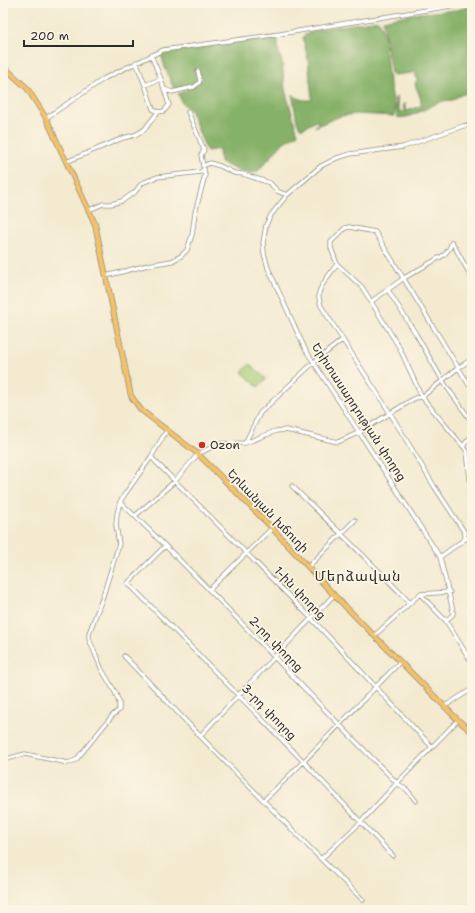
<svg xmlns="http://www.w3.org/2000/svg" width="475" height="913" viewBox="0 0 475 913" font-family="'Shantell Sans','Noto Sans Armenian',sans-serif">
<rect width="100%" height="100%" fill="#fcf5e5"/>
<filter id="ink" filterUnits="userSpaceOnUse"><feTurbulence type="fractalNoise" baseFrequency=".025" numOctaves="2"/><feDisplacementMap in="SourceGraphic" scale="8" xChannelSelector="R" yChannelSelector="G"/><feConvolveMatrix kernelMatrix="1 2 1 2 8 2 1 2 1" color-interpolation-filters="sRGB"/></filter>
<filter id="wash" filterUnits="userSpaceOnUse"><feTurbulence type="fractalNoise" baseFrequency=".012" numOctaves="4" result="noise"/><feDisplacementMap in="SourceGraphic" scale="16" xChannelSelector="R" yChannelSelector="G"/><feGaussianBlur stdDeviation="0.9" result="paint"/><feColorMatrix in="noise" values="0 0 0 0 0 0 0 0 0 0 0 0 0 0 0 0 0 1.4 0 .05"/><feComposite in="paint" operator="in"/></filter>
<g filter="url(#wash)">
<rect width="100%" height="100%" fill="#f3ead0"/>
<!-- green -->
<path fill="#a9ce77" stroke="#6a7c51" d="M250 364 266 379 258 387 242 372Z"/>
<!-- forest -->
<path fill="#86b168" stroke="#586e4a" d="M469 7H472V94C463 92 459 96 452 100 449 101 446 100 443 101 432 104 408 121 397 117L395 99 396 97 400 112H403L404 110 403 105 405 103V110L407 111 421 106C422 98 417 91 415 84L417 80 415 71 412 73 393 75 391 73 383 20 412 14 456 10Z
M378 20 380 22 384 34 388 74 395 111 394 116 357 114 341 116 319 125 315 127 319 121H316L303 128H300L297 121 292 94C298 99 305 102 312 99L308 59 303 39 305 34 322 29Z
M271 37H277L278 38V49L282 63 285 90 298 134 284 142 257 172 247 173 241 172 220 162 219 149 207 151 206 150 191 112 182 103 178 94 199 84V77C197 87 183 89 174 89L165 68 161 54 163 52 169 51 227 44Z"/>
</g>
<g filter="url(#ink)">
<g fill="none" stroke-linecap="round" stroke-linejoin="round">
<defs>
<path id="minor" d="M136 62 145 85 161 79 151 55
M145 85 153 109 158 112 164 111 169 105 161 79
M164 89 172 92 194 87 199 83 200 80 198 71
M188 112 204 150 201 155 203 166
M46 118 105 78 163 50 280 34 469 3
M66 162 123 138 135 135 144 130 158 112
M203 166 210 163 220 166 234 173 243 174 270 183 277 191 287 195
M89 210 103 204H111L122 201 135 192 142 183 157 177 201 172 204 169 205 175 195 213 192 235 187 250 181 256 172 261 148 265 106 276
M452 242 472 278
M337 264 362 287 399 347 422 397 467 451 470 480 472 487
M388 290 416 334 444 383 472 422
M372 301 404 278 444 255 449 249 452 242
M245 443 260 413 313 363 342 340
M463 446 472 435
M151 457 311 618 432 747
M292 486C332 525 372 563 410 603
M120 502C216 592 303 690 397 783L407 790 416 801
M135 516 175 481 198 454 218 444 245 443 276 431 286 430 338 442 360 432 415 398 422 397 458 368 472 359
M465 539 472 538
M165 546 128 583 304 762 393 856
M440 557 465 539V533L434 486 390 413 321 306C320 302 318 297 319 293 320 285 332 272 337 264L331 248V242L345 228 349 227 375 232 472 390
M308 567 355 520
M209 590 272 528
M420 594 446 621 472 663
M446 621 453 614V611L440 557 305 349 268 268 264 253 263 243 266 225 271 215 287 195 321 166 337 158 350 154 403 147 463 126 472 125
M374 636 420 594 450 592
M124 656 200 736 321 859 363 900
M445 706 472 689
M200 736 302 628 334 595
M3 760 25 754 68 763 76 760 112 716 119 710V702L115 692 102 670 89 639V633L102 599 119 544 116 525 117 514 120 502 125 494 151 457 167 430
M264 800C311 756 355 708 400 662
M321 859 361 822 397 783 458 720"/>
<path id="major" d="M3 66 27 88 46 118 95 224 131 396 141 410 198 454 272 528 334 595 458 720 472 732"/>
</defs>
<!-- minor casing -->
<use href="#minor" stroke="#8f8a7e" stroke-width="5"/>
<!-- major casing -->
<use href="#major" stroke="#8f8a7e" stroke-width="6"/>
<!-- minor -->
<use href="#minor" stroke="#fff" stroke-width="3.5"/>
<!-- major -->
<use href="#major" stroke="#f3c26a" stroke-width="4.5"/>
</g>
</g>
<!-- markers -->
<circle fill="#c8321e" stroke="#fcf5e5" stroke-width="1.5" cx="202" cy="445" r="4"/>
<g text-anchor="middle" stroke-width="3.5" stroke-linejoin="round" paint-order="stroke">
<!-- street labels -->
<g font-size="12" fill="#2b2b2b" stroke="#fcf5e5">
<text transform="translate(359 412) rotate(57)" y="4">Երիտասարդության փողոց</text>
<text transform="translate(268 511) rotate(46)" y="4">Երևանյան խճուղի</text>
<text transform="translate(300 593) rotate(46)" y="4">1-ին փողոց</text>
<text transform="translate(276 644) rotate(46)" y="4">2-րդ փողոց</text>
<text transform="translate(269 712) rotate(46)" y="4">3-րդ փողոց</text>
</g>
<!-- poi labels -->
<g font-size="12" fill="#2b2b2b" stroke="#fcf5e5" text-anchor="start">
<text x="210" y="449">Ozon</text>
</g>
<!-- quarter labels -->
<g font-size="14" letter-spacing="1" fill="#2b2b2b" stroke="#fcf5e5">
<text x="358" y="581">Մերձավան</text>
</g>
</g>
<!-- margin -->
<rect width="475" height="913" fill="none" stroke="#fcf5e5" stroke-width="16"/>
<!-- scale -->
<path d="M24 40v6h109v-6" fill="none" stroke="#2b2b2b" stroke-width="2"/>
<text x="30" y="40" font-size="12" fill="#2b2b2b" stroke="#fcf5e5" stroke-width="3" paint-order="stroke">200 m</text>
</svg>
